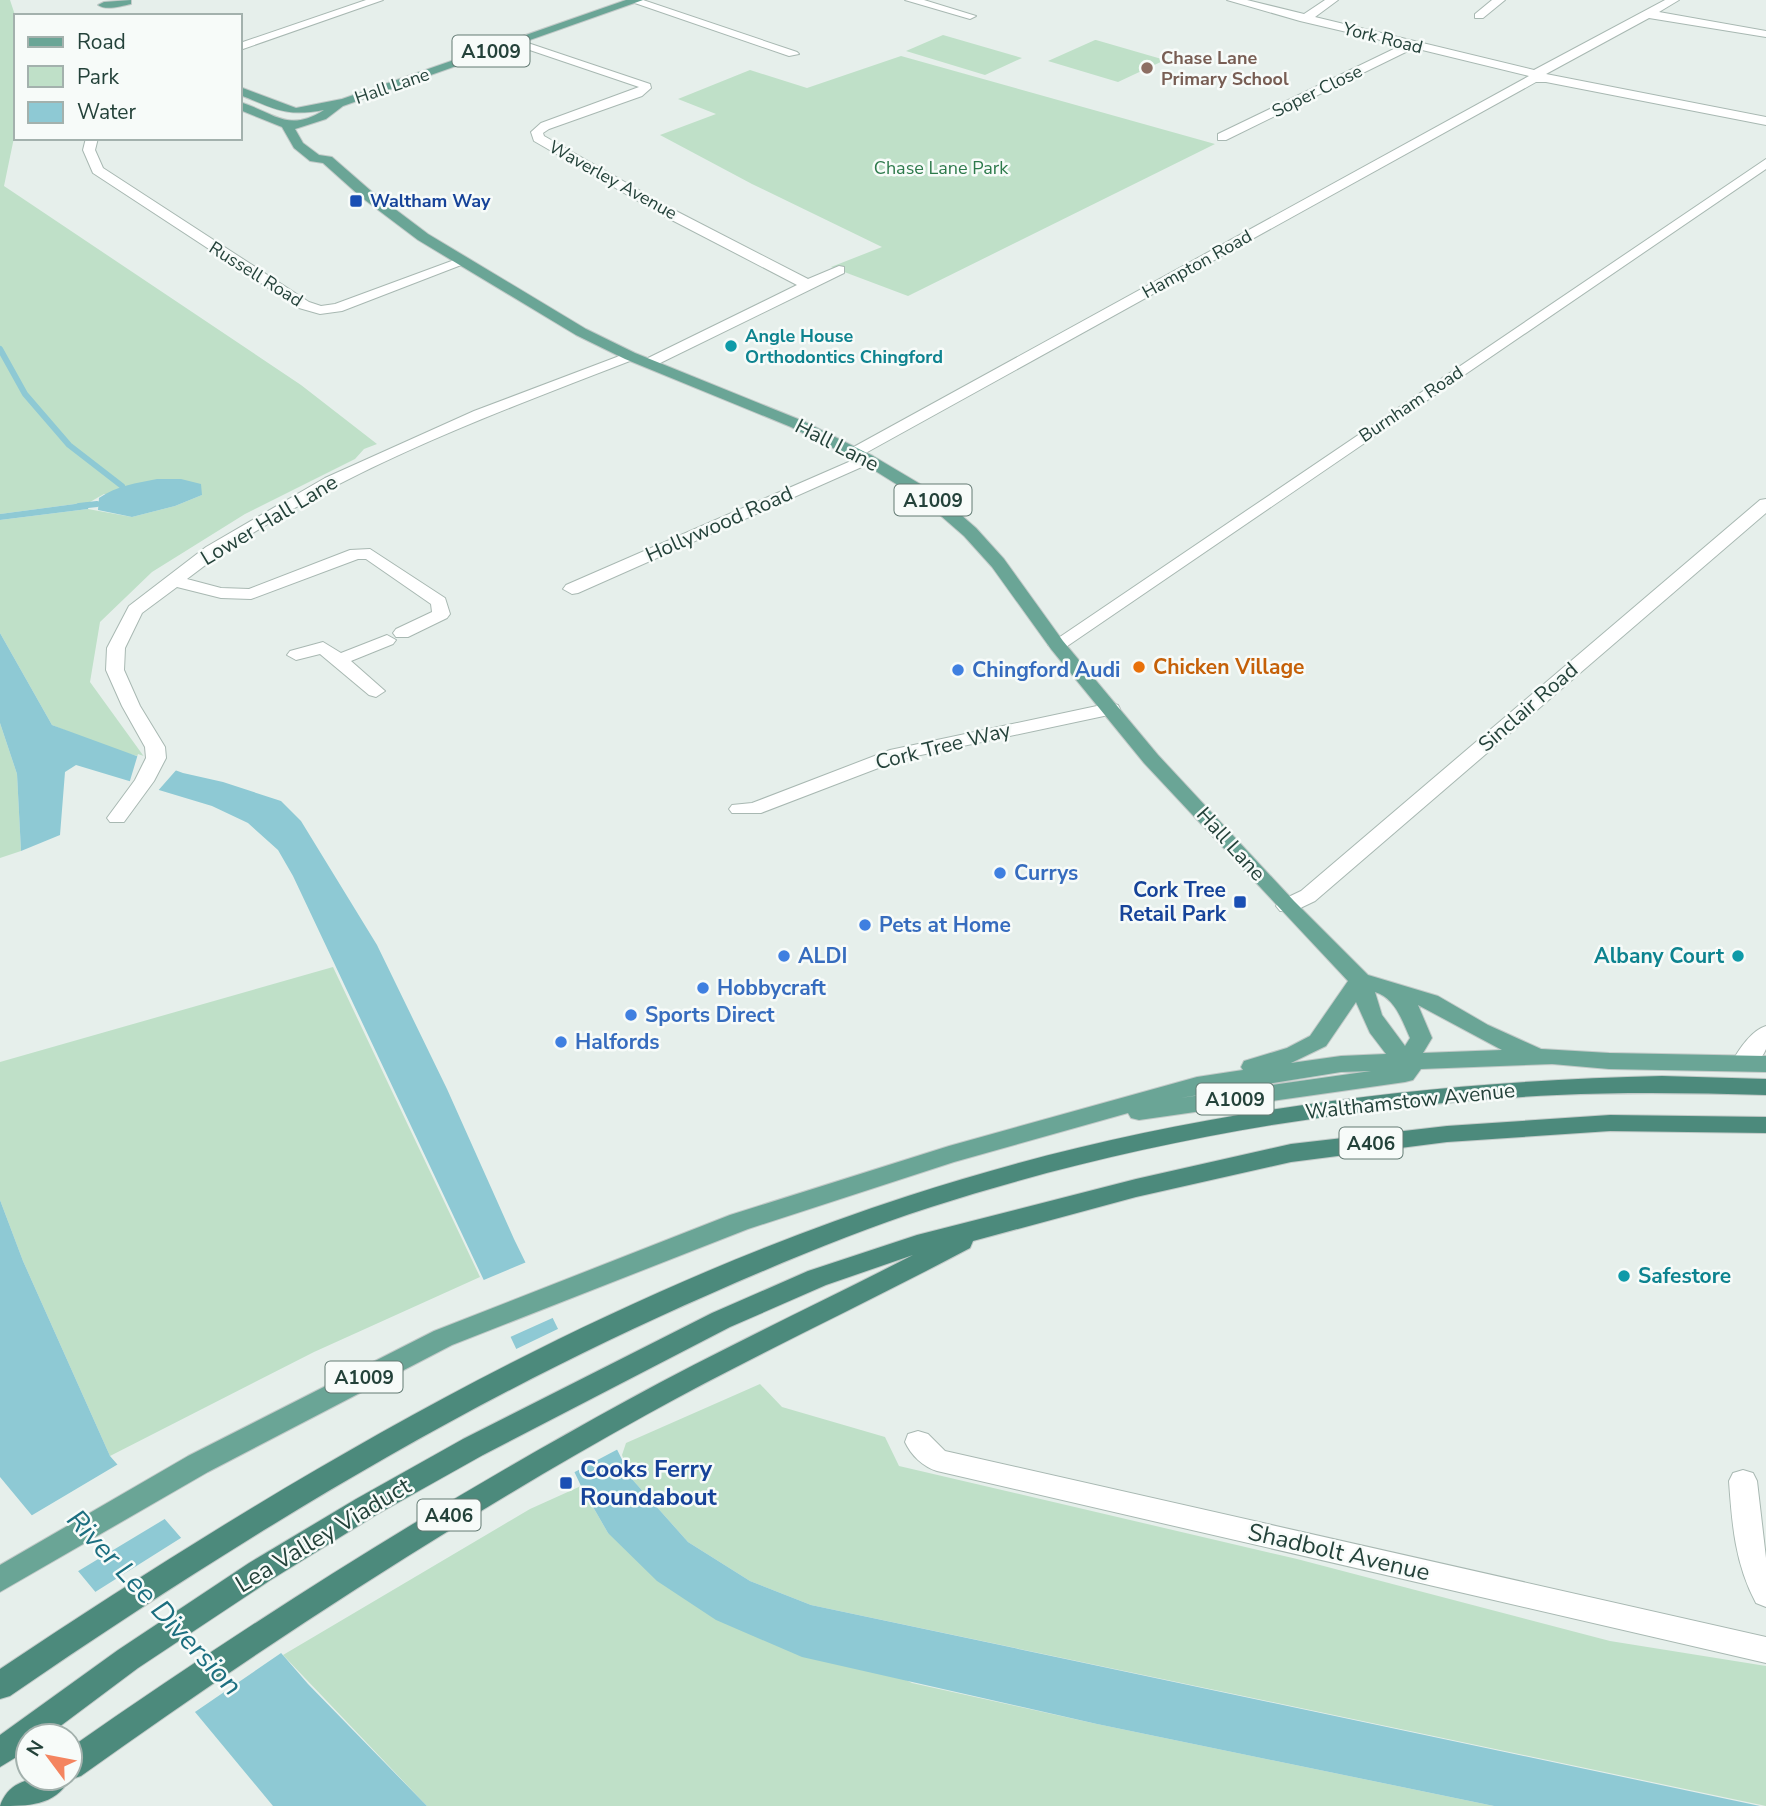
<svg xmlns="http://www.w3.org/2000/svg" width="1766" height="1806" viewBox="0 0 1766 1806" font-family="'Nunito Sans',sans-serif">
<rect width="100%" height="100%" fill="#e6efeb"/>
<!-- green -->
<path fill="#bfe0c8" d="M0 0H10L16 18V128L4 186 301 385 377 444 364 449 355 459 245 514 152 572 100 622 90 682 145 758 111 749 52 725 0 633V520L88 509 132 517 175 506 202 495 104 494 90 502 0 514Z
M943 35 1022 58 985 75 906 51Z
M1095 40H1096L1165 60 1118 82 1048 61Z
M901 56 1215 144 908 296 831 267 882 247 752 184 660 135 716 114 678 99 750 70 807 88Z
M0 723 17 774 21 851 0 858Z
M333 967 480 1277 314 1352 110 1456 23 1261 0 1200V1062Z
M760 1384 782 1407 885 1437 899 1466 1297 1559 1610 1641 1766 1666V1806L811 1605 750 1581 688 1542 631 1478 622 1455 626 1443Z
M581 1486 608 1533 912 1683 1097 1724 1494 1806H427L283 1655 530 1509Z"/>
<!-- water -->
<path fill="#8ec9d4" d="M157 479H181L201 484 202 495 175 506 132 517 98 510 99 498C116 486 137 483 157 479Z
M90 502 88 509 0 520V514Z
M0 633 52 725 183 773 223 782 281 801 301 821 377 945 447 1089 514 1239 631 1478 688 1542 750 1581 811 1605 1760 1806H1494L1097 1724 802 1657 716 1620 657 1581 608 1533 581 1486 293 876 278 850 248 823 212 806 76 765 65 772 60 835 21 851 17 774 0 723Z
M0 1200 23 1261 110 1456 308 1684 427 1806H273L0 1477Z"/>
<!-- pier -->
<path fill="#e6efeb" d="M138 754 178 768 156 793 129 784Z
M529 1261 557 1316 506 1339 479 1282Z
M562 1327 622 1447 571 1474 512 1351Z
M120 1463 168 1517 75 1573 29 1517Z
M184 1536 284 1651 192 1714 92 1594Z"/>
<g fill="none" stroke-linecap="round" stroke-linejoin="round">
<!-- stream -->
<path stroke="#8ec9d4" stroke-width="6" d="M0 349 25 394 69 445 122 486
M79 506 97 504"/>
<defs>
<path id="minor" d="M366 0H383L240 50V43Z
M643 0 797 52 799 54 789 56 629 1Z
M905 0H924L976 16 970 19Z
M1227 0H1247L1304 14 1325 0H1338L1315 17 1534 70 1665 0H1679L1659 12 1766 31V37L1649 18 1546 74 1766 117V125L1546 82H1536L862 455H850L848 452 850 449 1529 76 1414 48 1226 140H1218V134L1402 45 1300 21Z
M1492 0H1505L1483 18H1475V14Z
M516 39 650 84 651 88 642 96 549 129 543 133 544 136 674 210 808 279 839 266 844 267V273L654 366H644L641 363 644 360 797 285 664 216 534 141 531 132 541 123 639 87 512 44 510 42Z
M86 138H98L95 150 103 168 309 302 321 306 335 304 457 259 462 258 469 262 342 311 320 314 299 308 93 173 83 150Z
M1766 159V169L1063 649 1057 650 1048 645Z
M630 352 637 356 635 359C481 419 319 477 187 579L221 588 249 589 350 550 370 549 445 598 450 614 447 618 408 637H396L393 633 396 629 432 612 431 604 366 559H358L251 599 221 598 177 587 142 613 125 648 124 670 140 706 165 747 166 758 154 781 124 822H110L107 818 135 780 146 758 145 747 122 706 106 670 107 648 129 606 206 547 325 478 474 411Z
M867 454 875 459 873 462 578 593 572 594 563 589 566 585Z
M1766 499V513L1315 901 1294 911H1280L1276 906 1280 901 1301 891 1760 500Z
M387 635 396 640 393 644 351 661 385 691 376 697 369 695 320 654 296 660 287 655 290 651 323 642 341 653Z
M1111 703 1118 705 1120 709 1118 713 902 759 761 813H732L729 809 732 805 752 803 890 750Z
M1766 1026C1766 1033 1766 1043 1766 1049 1761 1062 1748 1071 1735 1068L1732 1062C1739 1049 1752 1030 1766 1026Z
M918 1431 928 1434 945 1451 1766 1637V1663L937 1471C923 1467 911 1455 905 1442L908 1434Z
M1743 1470 1753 1473 1757 1481 1766 1558V1607L1756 1603C1735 1564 1732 1524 1729 1481L1733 1473Z"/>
<path id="primary" d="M131 0V4C121 6 106 11 98 5L104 2Z
M626 0H643L343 106 326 119 295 129 303 143 319 155 332 157 371 191 428 234 586 329 635 353 803 421 873 456 937 494 976 528 1004 559 1063 641 1158 755 1294 901 1368 975 1438 996 1488 1025 1541 1049 1609 1053 1766 1056V1072L1609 1069 1552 1064 1421 1069 1413 1080 1405 1082 1139 1120 1131 1118 1128 1113 954 1162 748 1229 452 1345 208 1472 0 1592V1565L188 1456 434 1331 730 1215 949 1146 1197 1077 1243 1070 1241 1067 1244 1061 1287 1048 1310 1036 1348 981 1144 763 1051 649 992 567 964 536 925 502 861 462 791 427 625 359 576 335 418 240 361 197 323 163 310 161 294 148 282 127 240 110V102C275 113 288 133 324 110 285 117 276 109 240 95V87L296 108 342 99ZM1375 992C1395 998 1402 1020 1410 1038L1405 1046 1382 1015ZM1356 1002 1370 1033 1386 1054 1341 1056 1291 1063 1326 1046ZM1418 1005 1502 1050 1423 1053 1432 1038ZM1371 1071 1180 1098 1341 1072Z"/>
<path id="trunk" d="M1662 1076 1766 1079V1095C1696 1093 1627 1092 1557 1095 1346 1105 1133 1142 931 1207 856 1231 783 1262 710 1294 462 1402 233 1543 10 1696L0 1699V1669C283 1480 582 1302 908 1196 1152 1116 1406 1082 1662 1076Z
M1610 1115 1766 1117V1133L1610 1131 1447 1142 1291 1162 1136 1197 973 1241 970 1248C863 1305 752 1356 646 1415 450 1524 263 1646 81 1776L69 1780C55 1806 27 1806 0 1806 11 1774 43 1778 70 1778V1748C249 1623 434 1506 626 1401 720 1349 818 1304 913 1255L826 1285 730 1327 483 1455 376 1515 269 1581 138 1668 47 1736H28V1750L0 1767V1735L118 1650 249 1563 356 1499 463 1439 712 1313 808 1271 917 1235 1136 1179 1291 1144 1447 1126Z"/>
</defs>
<!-- minor casing -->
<use href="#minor" stroke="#a8b8b2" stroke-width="2"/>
<!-- primary casing -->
<use href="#primary" stroke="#c2cac8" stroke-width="2"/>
<!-- trunk casing -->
<use href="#trunk" stroke="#c2cac8" stroke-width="2"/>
<!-- minor -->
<use href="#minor" fill="#fff" fill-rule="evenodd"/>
<!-- primary -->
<use href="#primary" fill="#6aa596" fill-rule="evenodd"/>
<!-- trunk -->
<use href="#trunk" fill="#4c8a7c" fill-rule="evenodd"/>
</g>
<!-- markers -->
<circle fill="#8d6e63" stroke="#f7fbf9" stroke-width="2.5" cx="1147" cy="68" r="7"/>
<g fill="#1a4fb4" stroke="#f7fbf9" stroke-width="2.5">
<rect x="349" y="194" width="14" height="14" rx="3.5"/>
<rect x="1233" y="895" width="14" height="14" rx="3.5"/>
<rect x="559" y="1476" width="14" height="14" rx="3.5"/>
</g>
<g fill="#0f9aa8" stroke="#f7fbf9" stroke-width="2.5">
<circle cx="731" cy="346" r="7"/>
<circle cx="1738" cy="956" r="7"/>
<circle cx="1624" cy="1276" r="7"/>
</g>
<circle fill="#e8710a" stroke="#f7fbf9" stroke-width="2.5" cx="1139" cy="667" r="7"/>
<g fill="#3f7fe0" stroke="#f7fbf9" stroke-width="2.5">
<circle cx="958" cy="670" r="7"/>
<circle cx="1000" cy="873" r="7"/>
<circle cx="865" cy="925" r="7"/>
<circle cx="784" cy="956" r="7"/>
<circle cx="703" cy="988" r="7"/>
<circle cx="631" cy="1015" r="7"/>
<circle cx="561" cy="1042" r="7"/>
</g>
<g text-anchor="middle" stroke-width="5" stroke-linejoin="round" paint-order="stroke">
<!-- far-street labels -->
<g font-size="18" fill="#24423a" stroke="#f7fbf9">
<text transform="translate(1383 38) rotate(14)" y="6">York Road</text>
<text transform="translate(392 86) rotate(-19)" y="6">Hall Lane</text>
<text transform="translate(1317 91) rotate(-26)" y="6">Soper Close</text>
<text transform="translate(613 180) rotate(29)" y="6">Waverley Avenue</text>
<text transform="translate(1197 264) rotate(-29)" y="6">Hampton Road</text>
<text transform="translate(256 274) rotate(32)" y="6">Russell Road</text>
<text transform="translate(1411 404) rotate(-34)" y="6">Burnham Road</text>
</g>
<!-- far-education labels -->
<g font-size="18" font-weight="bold" fill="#785e54" stroke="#f7fbf9" text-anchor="start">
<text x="1161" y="64">Chase Lane<tspan x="1161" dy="21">Primary School</tspan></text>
</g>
<!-- far-park labels -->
<g font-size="18" fill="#2d7a4b" stroke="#f7fbf9">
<text x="941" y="174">Chase Lane Park</text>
</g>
<!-- far-transit labels -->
<g font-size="18" font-weight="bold" fill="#164399" stroke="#f7fbf9" text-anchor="start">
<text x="370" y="207">Waltham Way</text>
</g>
<!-- far-culture labels -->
<g font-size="18" font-weight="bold" fill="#0d838f" stroke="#f7fbf9" text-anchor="start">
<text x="745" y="342">Angle House<tspan x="745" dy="21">Orthodontics Chingford</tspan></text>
</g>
<!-- shield labels -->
<g fill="#f7fbf9" stroke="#637a73" stroke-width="2">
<rect x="452.5" y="35.5" width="77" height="31" rx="5"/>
<rect x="894.5" y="484.5" width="77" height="31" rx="5"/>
<rect x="1196.5" y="1083.5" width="77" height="31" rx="5"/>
<rect x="1339.5" y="1127.5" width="63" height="31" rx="5"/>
<rect x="325.5" y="1361.5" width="77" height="31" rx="5"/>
<rect x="417.5" y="1499.5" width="63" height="31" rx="5"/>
</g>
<g font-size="19" font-weight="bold" fill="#24423a">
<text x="491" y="58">A1009</text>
<text x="933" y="507">A1009</text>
<text x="1235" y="1106">A1009</text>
<text x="1371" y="1150">A406</text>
<text x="364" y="1384">A1009</text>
<text x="449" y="1522">A406</text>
</g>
<!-- street labels -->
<g font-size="21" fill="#24423a" stroke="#f7fbf9">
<text transform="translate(837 445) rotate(27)" y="7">Hall Lane</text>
<text transform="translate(269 520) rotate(-31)" y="7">Lower Hall Lane</text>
<text transform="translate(719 524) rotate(-24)" y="7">Hollywood Road</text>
<text transform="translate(1528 707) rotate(-41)" y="7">Sinclair Road</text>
<text transform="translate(943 746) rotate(-14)" y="7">Cork Tree Way</text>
<text transform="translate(1231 844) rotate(48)" y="7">Hall Lane</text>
<text transform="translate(1410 1101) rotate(-6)" y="7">Walthamstow Avenue</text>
</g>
<!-- food labels -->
<g font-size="21" font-weight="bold" fill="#c56008" stroke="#f7fbf9" text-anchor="start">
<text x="1153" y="674">Chicken Village</text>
</g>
<!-- shop labels -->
<g font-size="21" font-weight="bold" fill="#366cbe" stroke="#f7fbf9" text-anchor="start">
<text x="972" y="677">Chingford Audi</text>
<text x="1014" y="880">Currys</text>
<text x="879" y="932">Pets at Home</text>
<text x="798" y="963">ALDI</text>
<text x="717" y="995">Hobbycraft</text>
<text x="645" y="1022">Sports Direct</text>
<text x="575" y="1049">Halfords</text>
</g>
<!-- transit labels -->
<g font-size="21" font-weight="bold" fill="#164399" stroke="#f7fbf9" text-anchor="end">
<text x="1226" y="897">Cork Tree<tspan x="1226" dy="24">Retail Park</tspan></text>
</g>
<!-- culture labels -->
<g font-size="21" font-weight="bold" fill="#0d838f" stroke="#f7fbf9" text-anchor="end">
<text x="1724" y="963">Albany Court</text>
<text x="1638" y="1283" text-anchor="start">Safestore</text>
</g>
<!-- near-transit labels -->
<g font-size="24" font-weight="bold" fill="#164399" stroke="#f7fbf9" text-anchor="start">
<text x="580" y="1477">Cooks Ferry<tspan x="580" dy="28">Roundabout</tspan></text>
</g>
<!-- near-street labels -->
<g font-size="24" fill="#24423a" stroke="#f7fbf9">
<text transform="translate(323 1535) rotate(-31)" y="8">Lea Valley Viaduct</text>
<text transform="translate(1339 1552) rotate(13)" y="8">Shadbolt Avenue</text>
</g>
<!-- near-water labels -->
<g font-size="28" font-style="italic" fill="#1c6f80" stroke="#f7fbf9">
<text transform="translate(155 1602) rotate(47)" y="10">River Lee Diversion</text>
</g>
</g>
<!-- legend -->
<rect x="14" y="14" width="228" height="126" fill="#f7fbf9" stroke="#a3b1ad" stroke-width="2"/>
<rect x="28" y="37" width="35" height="10" fill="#6aa596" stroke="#a3b1ad" stroke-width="2"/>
<text x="77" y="49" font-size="21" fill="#24423a">Road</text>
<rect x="28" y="66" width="35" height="21" fill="#bfe0c8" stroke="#a3b1ad" stroke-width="2"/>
<text x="77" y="84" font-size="21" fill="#24423a">Park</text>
<rect x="28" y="102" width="35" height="21" fill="#8ec9d4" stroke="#a3b1ad" stroke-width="2"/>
<text x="77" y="119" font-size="21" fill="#24423a">Water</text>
<!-- north arrow -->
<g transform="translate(49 1757) rotate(302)"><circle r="33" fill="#f7fbf9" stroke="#a3b1ad" stroke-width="2"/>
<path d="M0-5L12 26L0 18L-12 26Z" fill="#f4845f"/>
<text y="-10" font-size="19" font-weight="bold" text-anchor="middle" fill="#24423a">N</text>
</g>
</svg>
